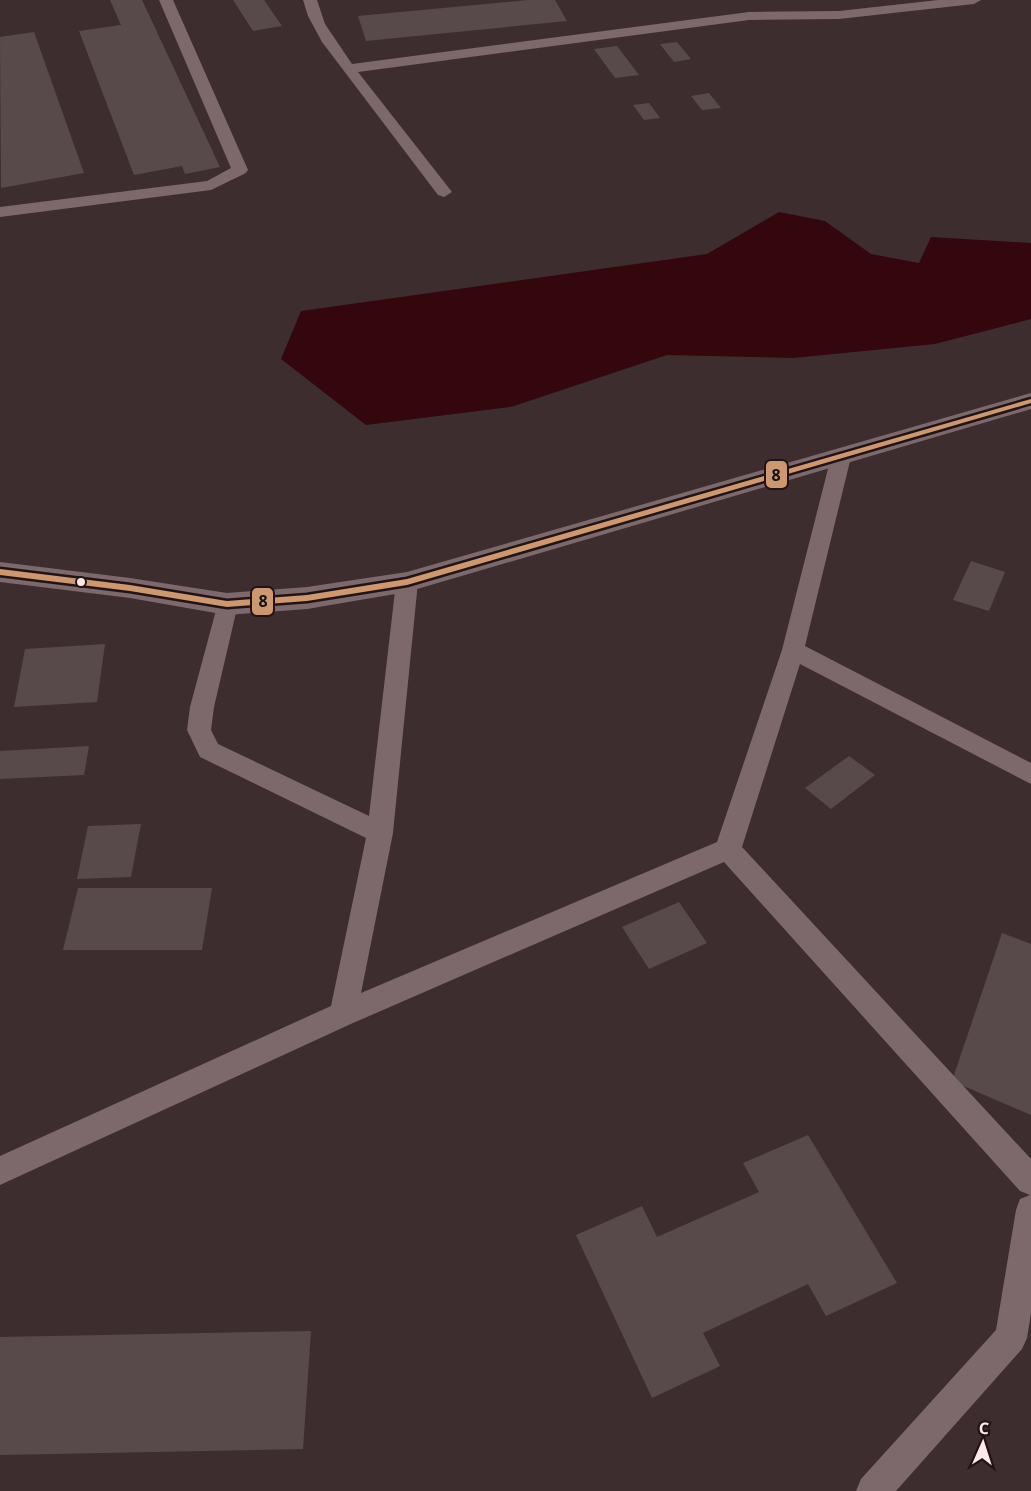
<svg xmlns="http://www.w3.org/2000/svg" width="1031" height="1491" viewBox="0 0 1031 1491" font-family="'Open Sans',sans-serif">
<rect width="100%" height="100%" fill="#3e2d2f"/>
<!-- water -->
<path fill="#34060e" d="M779 212 825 221 871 254 919 263 931 237 1031 243V319L935 344 793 358 667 355 511 407 366 425 281 359 301 311 707 254Z"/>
<!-- building -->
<path fill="#584a4b" d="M110 0H142L220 167 185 174 182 166 134 175 79 31 121 25Z
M233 0H264L282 26 253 31Z
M528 0H555L567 21 366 41 358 16Z
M34 32 84 173 1 188 0 37Z
M677 42 691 59 674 62 660 44Z
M617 46 639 75 615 78 594 49Z
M709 93 721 108 702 110 691 96Z
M649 103 660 118 644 120 633 105Z
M971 561 1005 572 989 611 953 600Z
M105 644 97 702 14 707 25 649Z
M89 746 84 775 0 779V751Z
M849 756 875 775 831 809 805 788Z
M141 824 131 877 77 879 88 826Z
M78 888H212L202 950H63Z
M679 902 707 943 649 969 622 927Z
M1002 933 1031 944V1115L952 1081Z
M808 1135 897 1283 826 1316 808 1284 703 1333 720 1366 652 1398 576 1235 642 1206 657 1237 759 1192 743 1163Z
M311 1331 303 1449 0 1455V1337Z"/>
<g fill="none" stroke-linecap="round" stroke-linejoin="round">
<!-- lane -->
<path fill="#7d696b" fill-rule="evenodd" d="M159 0H173L248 170 246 173 211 190 0 217V207L207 181 231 168Z
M303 0H317L325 24 352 64 749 12 839 11 938 0H981L974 4 839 19 749 20 358 72 452 192 444 197 438 195 322 42 308 16Z
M841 451 848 453 851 457 805 646 1031 763V784L800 664 742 847 1031 1159V1313L1027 1338 1022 1349 896 1491H856L861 1479 996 1330 1016 1210 1020 1199 1030 1195 1020 1191 724 862 353 1023 0 1185V1156L331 1006 366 838 200 757 187 730 190 707 219 599 227 596 235 599 238 604 214 707 211 730 218 744 369 816 396 582 399 577 407 575 415 577 418 582 393 833 361 993 717 842 782 650 831 457 834 453Z"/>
<!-- street -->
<path fill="#7d696b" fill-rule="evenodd" d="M1031 393V409L407 592 307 609 227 615 130 598 0 582V562L130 578 227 593 307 587 407 572Z"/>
<defs>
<path id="bus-1" d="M1031 399V403L407 585 307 601 227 607 130 591 0 575V569L130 585 227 601 307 595 407 579Z"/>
</defs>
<!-- bus-1 casing -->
<use href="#bus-1" stroke="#221415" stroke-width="5"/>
<!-- bus-1 -->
<use href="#bus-1" fill="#cd976f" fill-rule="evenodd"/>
</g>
<!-- markers -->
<circle fill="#fee9ea" stroke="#221415" stroke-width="2" cx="81" cy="582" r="5"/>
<g stroke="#221415" stroke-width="2">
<rect x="765" y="460" width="23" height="29" rx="6" fill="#cd976f"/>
<rect x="251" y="587" width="23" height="29" rx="6" fill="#cd976f"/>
</g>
<g font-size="16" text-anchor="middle" font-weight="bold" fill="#111">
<text x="776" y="481">8</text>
<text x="263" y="607">8</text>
</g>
<!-- north arrow -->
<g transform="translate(983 1443) rotate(3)" stroke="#221415" stroke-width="4.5" paint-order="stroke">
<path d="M0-4.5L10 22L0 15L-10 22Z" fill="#fee9ea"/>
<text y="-9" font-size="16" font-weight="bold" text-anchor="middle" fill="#fee9ea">С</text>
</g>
</svg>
